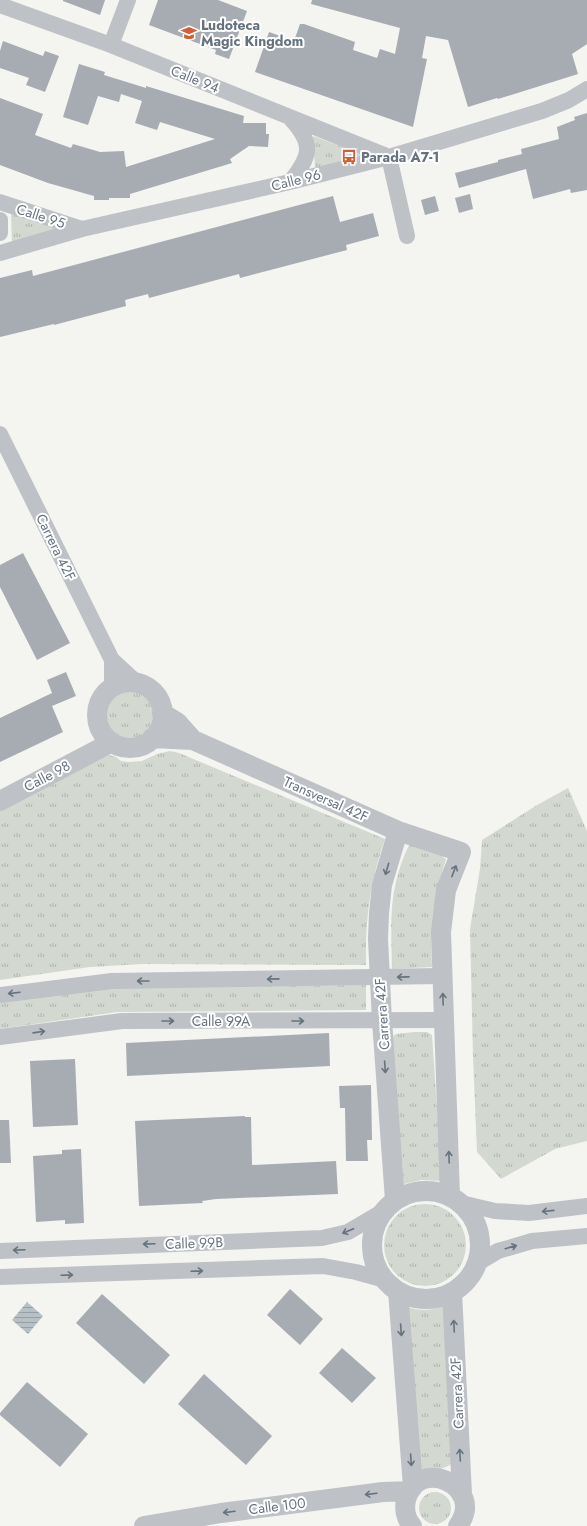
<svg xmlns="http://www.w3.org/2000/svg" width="587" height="1526" viewBox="0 0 587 1526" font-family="Jost,sans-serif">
<defs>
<pattern id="grass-tufts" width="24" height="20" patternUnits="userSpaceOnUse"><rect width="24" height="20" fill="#d3d9d1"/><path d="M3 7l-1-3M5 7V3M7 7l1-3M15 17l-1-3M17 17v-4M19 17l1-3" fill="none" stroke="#afb4af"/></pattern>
<pattern id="water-rules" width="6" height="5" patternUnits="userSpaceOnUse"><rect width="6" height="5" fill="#b7c0c5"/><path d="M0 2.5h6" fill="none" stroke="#99a0a5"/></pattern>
</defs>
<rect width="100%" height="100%" fill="#f4f4f1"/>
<!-- grass -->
<path fill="url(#grass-tufts)" d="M313 136 368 156 315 168Z
M11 214 62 228 12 245Z
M101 714a29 29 0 1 1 58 0a29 29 0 1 1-58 0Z
M170 751 179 753 385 839C370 882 365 919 366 965L142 964 90 967 0 980V807L91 755H109L116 757 121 761 129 762 142 761 157 754Z
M568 788 587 831V1141L555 1149 501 1179 477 1152 473 1056 470 929 480 869 482 840 537 805Z
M410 843 439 854 446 859C434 898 430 927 432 967L392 969C391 921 388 888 410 843Z
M366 985V1010L117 1012 0 1029V1002L114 987Z
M414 1032H427L432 1035 442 1181 421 1180 404 1184 392 1043V1037L396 1034Z
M384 1245a41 41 0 1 1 82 0a41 41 0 1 1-82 0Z
M449 1304 451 1464C444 1470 427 1472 419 1468L407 1307C424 1312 433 1310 449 1304Z
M419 1508a16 16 0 1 1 32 0a16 16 0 1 1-32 0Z"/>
<!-- water -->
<path fill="url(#water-rules)" d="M27 1302 43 1316 28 1334 12 1320Z"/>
<!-- building -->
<path fill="#a6acb1" d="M63 0H105L100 15 63 1Z
M158 0H218L247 11 229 59 215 54 216 50 149 25Z
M312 0H587V44L572 54 578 74 498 99 497 98 468 107 448 40 426 36 422 58 427 59 413 127 255 72 269 32 294 41 300 24H304L355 42 353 50 377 58 380 49 395 54 400 28 311 4Z
M3 41 43 56 45 51 59 56 45 92 26 85 29 78 0 68V51Z
M79 64 105 72 104 75 146 88V86L244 116 243 123H266V134H269L268 147 249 146 230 159 232 163 130 194V198H109V200H94V196L48 183 0 165V98L43 114 35 135 71 148 73 144 100 152 124 151 126 167 215 139 160 122 157 130 135 123 142 101 121 94 119 102 98 96 88 125 63 117Z
M587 113V190L571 193 570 189 533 199 526 169 459 188 455 173 498 162V160L522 154 521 149 559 139 557 127 575 120 574 117Z
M470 194 473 209 459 213 455 198Z
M333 196 340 222 373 213 379 236 346 245 347 250 240 278 239 274 149 298 148 294 125 300 126 306 54 325V324L0 337V278L32 270 33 276Z
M435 196 439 211 425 215 421 200Z
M23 553 70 643 37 660 0 587V565Z
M66 672 76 696 52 706 63 732 0 762V718L52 693 47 680Z
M329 1033 330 1066 127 1076 126 1043Z
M75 1059 78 1125 33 1127 30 1061Z
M371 1085 372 1140H367L368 1161H346L345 1108H340L339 1086Z
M245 1116V1117H251L252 1165 336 1161 338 1194 216 1199 202 1201 203 1203 139 1206 135 1121Z
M0 1120H9L11 1163H0Z
M81 1149 84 1223 65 1224V1220L36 1222 33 1156 62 1154V1150Z
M290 1289 323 1319 300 1345 267 1315Z
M102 1294 170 1355 144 1384 76 1323Z
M342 1348 376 1378 352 1403 319 1373Z
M204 1374 272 1436 246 1465 178 1404Z
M27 1382 88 1434 60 1467 0 1415V1413Z"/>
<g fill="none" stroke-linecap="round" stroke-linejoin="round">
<!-- minor -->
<path stroke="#bec1c5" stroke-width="16" d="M0 5 111 45 389 157
M111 45 128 0
M389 157 407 236
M290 182C311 156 314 144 291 119
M0 202 82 229
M0 220V233
M0 253 82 229 290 182 389 157 542 111 569 100 587 89
M0 434 112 660 136 682
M112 687V660
M0 995 112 981 442 976
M0 1037 122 1021 443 1020
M461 1203 495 1211 529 1213 587 1206
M0 1251 322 1238 348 1232 382 1212
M476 1264 498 1251 532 1241 587 1236
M0 1277 323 1266 356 1272 385 1280"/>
<!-- tertiary -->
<path stroke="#bec1c5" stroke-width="20" d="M97 715a33 33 0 1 1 66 0a33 33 0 1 1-66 0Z
M162 713 177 722 193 740 398 831 461 852 446 890 441 932 450 1196
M152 738 193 740
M0 801 112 742
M372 1245a54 54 0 1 1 108 0a54 54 0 1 1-108 0Z
M395 1200 382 1021 378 939 379 913 382 885 398 831
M398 1291 413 1487
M452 1292 462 1494
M144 1526 221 1513 383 1492 410 1491
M412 1526C406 1519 404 1509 406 1500 417 1455 487 1486 458 1526"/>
</g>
<!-- one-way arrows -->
<defs><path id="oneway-shaft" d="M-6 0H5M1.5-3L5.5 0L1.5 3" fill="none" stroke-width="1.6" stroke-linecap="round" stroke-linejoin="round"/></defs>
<g stroke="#66737f">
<use href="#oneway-shaft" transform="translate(387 869) rotate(106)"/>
<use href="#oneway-shaft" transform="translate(454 871) rotate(-69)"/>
<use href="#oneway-shaft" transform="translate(403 977) rotate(179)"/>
<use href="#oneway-shaft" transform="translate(273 979) rotate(179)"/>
<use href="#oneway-shaft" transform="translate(143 981) rotate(180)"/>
<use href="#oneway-shaft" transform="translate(14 993) rotate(173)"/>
<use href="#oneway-shaft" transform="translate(443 999) rotate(-92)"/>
<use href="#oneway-shaft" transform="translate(168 1021)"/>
<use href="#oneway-shaft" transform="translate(298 1021)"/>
<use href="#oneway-shaft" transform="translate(39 1032) rotate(-8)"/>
<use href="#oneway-shaft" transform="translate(385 1067) rotate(86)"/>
<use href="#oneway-shaft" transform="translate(449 1157) rotate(-92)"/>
<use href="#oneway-shaft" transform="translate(548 1211) rotate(174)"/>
<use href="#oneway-shaft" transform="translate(348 1231) rotate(157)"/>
<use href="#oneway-shaft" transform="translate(149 1244) rotate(178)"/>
<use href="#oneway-shaft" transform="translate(511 1247) rotate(-16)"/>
<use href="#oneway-shaft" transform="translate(19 1250) rotate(178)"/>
<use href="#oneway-shaft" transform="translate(197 1271) rotate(-2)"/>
<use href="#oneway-shaft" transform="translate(67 1275) rotate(-2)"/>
<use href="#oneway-shaft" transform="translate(454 1326) rotate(-93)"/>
<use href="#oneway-shaft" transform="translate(401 1330) rotate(86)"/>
<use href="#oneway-shaft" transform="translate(460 1455) rotate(-93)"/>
<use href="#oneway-shaft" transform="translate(411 1460) rotate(86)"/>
<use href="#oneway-shaft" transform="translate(371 1494) rotate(173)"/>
<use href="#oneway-shaft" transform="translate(229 1512) rotate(173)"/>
</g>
<!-- icons -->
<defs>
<symbol id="school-bare" viewBox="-9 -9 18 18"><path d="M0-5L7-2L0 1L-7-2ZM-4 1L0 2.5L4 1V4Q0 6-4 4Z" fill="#d05f35" stroke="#fff" stroke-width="2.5" paint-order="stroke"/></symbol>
<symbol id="bus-bare" viewBox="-9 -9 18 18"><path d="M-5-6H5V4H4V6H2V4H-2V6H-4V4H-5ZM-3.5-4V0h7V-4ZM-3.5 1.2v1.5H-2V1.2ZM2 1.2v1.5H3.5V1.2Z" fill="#d05f35" stroke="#fff" stroke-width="2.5" paint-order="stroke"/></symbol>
</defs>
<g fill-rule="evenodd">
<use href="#school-bare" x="178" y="22" width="22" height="22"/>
<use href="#bus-bare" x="338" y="146" width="22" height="22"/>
</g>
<g text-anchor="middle" stroke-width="4" stroke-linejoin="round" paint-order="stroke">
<!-- poi labels -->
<g font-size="14" font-weight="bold" fill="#66737f" stroke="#fff" text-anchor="start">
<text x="201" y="30">Ludoteca<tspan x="201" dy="16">Magic Kingdom</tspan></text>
<text x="361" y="162">Parada A7-1</text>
</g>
<!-- street labels -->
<g font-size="14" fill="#66737f" stroke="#fff">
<text transform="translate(195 79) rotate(22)" y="5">Calle 94</text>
<text transform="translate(296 180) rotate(-14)" y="5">Calle 96</text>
<text transform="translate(41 216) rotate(18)" y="5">Calle 95</text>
<text transform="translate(56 547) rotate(64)" y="5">Carrera 42F</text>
<text transform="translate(47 776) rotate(-28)" y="5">Calle 98</text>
<text transform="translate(326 799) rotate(24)" y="5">Transversal 42F</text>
<text transform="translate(382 1014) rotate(-94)" y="5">Carrera 42F</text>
<text x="221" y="1026">Calle 99A</text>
<text transform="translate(194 1243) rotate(-2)" y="5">Calle 99B</text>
<text transform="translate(457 1393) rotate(-93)" y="5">Carrera 42F</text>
<text transform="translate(277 1506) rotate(-7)" y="5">Calle 100</text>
</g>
</g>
</svg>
